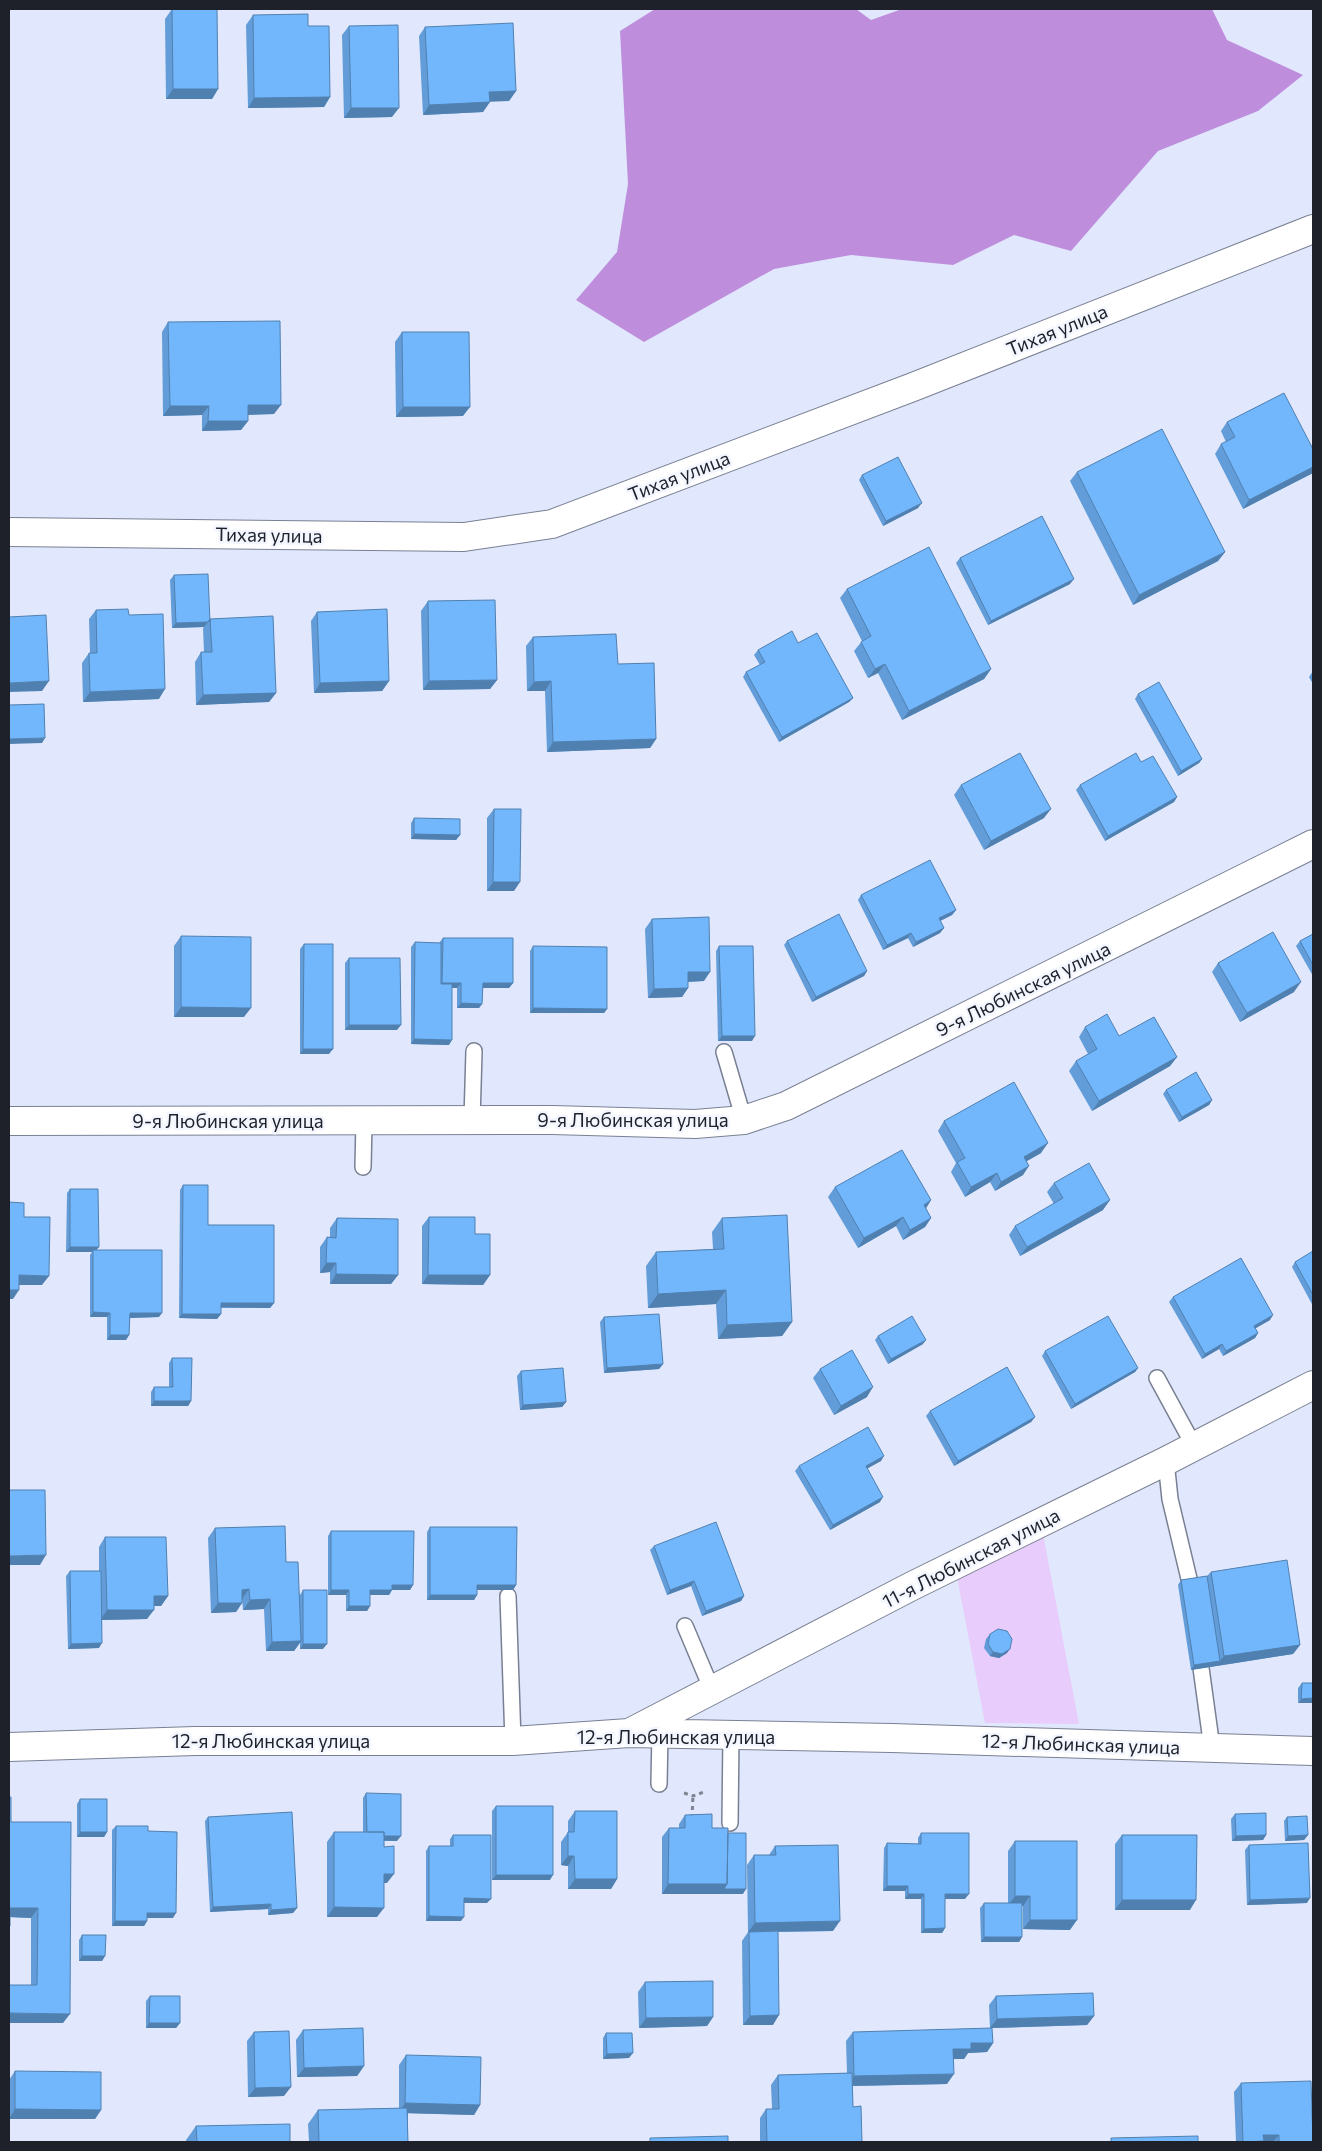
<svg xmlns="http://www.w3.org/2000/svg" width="1322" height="2151" viewBox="0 0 1322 2151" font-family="Commissioner,sans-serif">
<rect width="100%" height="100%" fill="#e1e8fd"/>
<!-- green -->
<path fill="#e8ccfb" d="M1043 1534 1079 1724 985 1723 957 1577Z"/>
<!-- forest -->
<path fill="#be8edc" d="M655 9H856L871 20 902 9H1212L1227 40 1303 75 1258 111 1158 151 1071 251 1014 235 953 265 851 255 774 269 644 342 576 300 617 252 628 184 620 31Z"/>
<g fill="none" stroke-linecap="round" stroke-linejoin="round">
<defs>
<path id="lane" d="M724 1052 744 1120
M472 1120 474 1051
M363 1167 364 1121
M1157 1378 1194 1446
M1166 1461 1170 1499 1190 1583
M508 1596 513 1741
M685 1626 712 1690
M1201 1668 1212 1748
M659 1784 660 1733
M730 1823 731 1735"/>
<path id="street" d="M9 532 464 537 552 524 913 387 1313 229
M9 1121 552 1120 695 1124 744 1120 786 1106 1313 844
M633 1731 912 1586 1166 1461 1313 1385
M9 1747 195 1741H513L629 1733 892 1738 1313 1751"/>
</defs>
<!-- lane casing -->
<use href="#lane" stroke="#7a8093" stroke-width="18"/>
<!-- street casing -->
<use href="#street" stroke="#7a8093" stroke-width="30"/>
<!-- path -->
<path stroke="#808593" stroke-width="3" stroke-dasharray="4 4" stroke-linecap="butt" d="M684 1793 693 1796 704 1792
M692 1818 693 1796"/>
<!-- lane -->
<use href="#lane" stroke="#fff" stroke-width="15"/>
<!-- street -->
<use href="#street" stroke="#fff" stroke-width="28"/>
</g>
<!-- wall -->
<path fill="#629dd9" d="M172 9 218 89 212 99H166L165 19Z
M253 15 308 26 330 97 324 107 248 108 246 25Z
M349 26 392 117 344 118 342 35Z
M425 27 516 91 509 101H490L483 112 423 115 419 36Z
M168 322 274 414 248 415V421L241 430 202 431V415L163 416 162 332Z
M402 332 463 416 396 417 395 342Z
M1227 422 1313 449V473L1243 509 1215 454 1221 444 1226 442 1221 431Z
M1077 472 1225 552 1218 561 1133 605 1070 481Z
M862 475 918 508 883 526 859 480Z
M960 558 1070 584 988 625 956 563Z
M174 575 210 619 276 693 269 702 196 705 195 662 201 652H204L203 628 204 627 172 628 170 580Z
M847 589 991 669 984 679 902 720 878 673 868 678 854 651 862 641 840 598Z
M428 601 497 680 490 689 423 690 421 611Z
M96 610 129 615 159 699 83 702 82 663 89 653H90L89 619Z
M317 612 389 681 382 691 314 693 311 621Z
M533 637 656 739 650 748 547 752 545 691H527L526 646Z
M798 643 853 698 849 702 779 742 743 677 746 672 760 665 754 655 758 650Z
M1313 671V684L1309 677Z
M1138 694 1202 759 1199 763 1178 776 1135 699Z
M1141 762 1177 797 1174 802 1105 841 1076 790 1080 785Z
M961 785 1044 818 984 850 954 795Z
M494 809 514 891H487V818Z
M414 818 460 835 456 840 411 839V823Z
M861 895 956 910 952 915 940 921 944 928 940 933 913 947 908 938 883 950 858 900Z
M652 919 704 981 688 982V988L682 997 648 998 645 929Z
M1313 934V976L1296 946 1300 941Z
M181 936 244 1017H174V946Z
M443 938 513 983 509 988H483L482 1004 479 1008H457V988H452L449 1045 411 1044V947L415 942 439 943Z
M787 941 867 971 864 976 812 1002 784 945Z
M304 944 329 1054H300V949Z
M533 946 607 1009 604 1013H530V951Z
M719 946 752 1041H718L716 951Z
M349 958 397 1030H345V963Z
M1218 963 1294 992 1240 1022 1212 972Z
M1085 1027 1119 1036 1177 1057 1170 1066 1092 1111 1069 1071 1076 1061 1088 1054 1079 1037Z
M1166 1090 1212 1100 1209 1105 1179 1122 1163 1094Z
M944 1121 1041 1153 1027 1161 1023 1175 995 1191 990 1182 965 1197 951 1172 956 1163 938 1131Z
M1054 1183 1103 1210 1020 1256 1009 1235 1015 1226 1054 1204 1047 1192Z
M183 1185 208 1225 274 1303 270 1308H221V1314L217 1319 179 1318 180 1190Z
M835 1187 931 1200 926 1208 931 1218 925 1227 903 1240 896 1226 858 1248 828 1197Z
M70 1189 96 1250 159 1317 130 1318 129 1335 126 1340H107V1317H90V1255L92 1252H66L67 1193Z
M429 1217 475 1234 490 1275 483 1285 422 1284V1226Z
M337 1218 398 1275 391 1284H330V1272L320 1273V1247L327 1237 330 1238V1228Z
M722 1218 792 1322 782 1336 718 1339 716 1304 648 1308 646 1266 656 1252 713 1249 712 1232Z
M1313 1251V1306L1292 1267 1295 1262Z
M1173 1297 1270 1320 1255 1328 1258 1333 1255 1338 1223 1356 1219 1349 1202 1359 1169 1302Z
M604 1317 663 1364 659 1369 604 1373 600 1322Z
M878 1336 923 1344 888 1364 875 1340Z
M1045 1351 1138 1368 1135 1372 1071 1409 1042 1356Z
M172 1358 191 1401 188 1406H151V1392L154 1387H169V1363Z
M820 1369 867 1397 834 1415 813 1378Z
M521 1371 566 1402 562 1407 520 1410 517 1376Z
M930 1411 1035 1417 1031 1422 954 1466 926 1416Z
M881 1461 867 1468 880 1502 830 1530 795 1471 799 1466Z
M430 1527 516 1585 513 1590H477V1595L474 1600H427V1532Z
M215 1528 286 1562 300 1595 303 1590 323 1649H300V1643L294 1651H266L264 1609 243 1610 242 1599V1603L236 1612 211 1613 208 1538Z
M331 1531 413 1585 410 1590H392L389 1595H370V1606L367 1611H346V1595H328V1536Z
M105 1537 168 1596 161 1606H154L147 1619 102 1620 99 1648 68 1649 66 1576 70 1571H99V1547Z
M654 1546 744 1596 741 1601 702 1616 691 1586 667 1595 650 1550Z
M1211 1572 1300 1645 1293 1654 1191 1670 1178 1585 1181 1580 1207 1576Z
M990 1634 1007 1653 999 1658 990 1656 984 1648 986 1639Z
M1302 1683H1313L1298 1703V1688Z
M366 1793 397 1841H384L387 1883H384L377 1917H327V1842L334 1832H363V1798Z
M9 1797 11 1822H71L63 2023 31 1985V1918L10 1917V1926L9 1928Z
M80 1799 107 1832 104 1837H77V1804Z
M496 1806 550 1880H492V1811Z
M575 1811 617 1879 611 1889H568V1866L561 1865V1842L568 1832V1821Z
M1235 1814 1266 1835 1263 1840 1232 1841 1231 1819Z
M685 1815 712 1828 728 1833 743 1894H662V1837L669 1828H679V1824Z
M208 1817 297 1908 293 1913 268 1915V1909L210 1912 205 1821Z
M1287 1817 1308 1835 1304 1840 1285 1841 1284 1821Z
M116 1826 148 1831 173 1918H147V1921L144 1926H112V1830Z
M921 1833 965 1899H945V1928L942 1933H921V1899H905V1891H883L884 1848 887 1843 918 1844V1838Z
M453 1835 487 1903H464L461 1921H426V1851L429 1846H450V1839Z
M1122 1835 1190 1910H1115V1844Z
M1015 1841 1070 1930 1023 1929V1906H1022V1937L1019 1942H981L980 1908 984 1903H1008V1851Z
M1249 1845 1307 1903 1247 1905 1245 1850Z
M775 1846 833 1931 778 1932 773 2025H743L742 1941 748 1932 747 1865 754 1855H769Z
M82 1935 105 1956 102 1961H79V1940Z
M645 1982 713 2017 707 2026 639 2028 638 1992Z
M150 1996 180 2023 176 2028H146V2001Z
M996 1996 1094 2016 1087 2025 990 2028 989 2005Z
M303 2030 364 2066 357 2076 297 2077 296 2040Z
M254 2032 284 2096 248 2097 247 2041Z
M853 2032 993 2043 987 2052 968 2053 964 2059H953L947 2084 852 2086 853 2107 862 2142H760V2118L766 2109H772L771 2085 778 2075 847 2073 846 2041Z
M606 2033 629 2058 603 2059V2038Z
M406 2055 480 2105 474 2115 408 2113V2142H309L308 2124 318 2110 399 2108V2065Z
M15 2071 101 2110 95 2119H9V2080Z
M1241 2083 1313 2142H1236L1234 2092Z
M196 2126 290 2142H186V2140Z"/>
<!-- shaded-wall -->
<path fill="#5080b0" d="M173 89H218L212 99H166Z
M516 91 509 101 483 102 489 92Z
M330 97 324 107 248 108 254 98Z
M490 102 483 112 423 115 429 105Z
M351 108H399L392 117 344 118Z
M248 405H281L274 414 241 415Z
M170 406H209L202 415 163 416Z
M403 407H470L463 416 396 417Z
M208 421H248L241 430 202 431Z
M1313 467V473L1243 509 1249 500Z
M922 503 918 508 883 526 886 521Z
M1225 552 1218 561 1133 605 1139 595Z
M1074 579 1070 584 988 625 991 621Z
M208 622 204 627 172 628 176 623Z
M885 664 878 673 868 678 875 669Z
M991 669 984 679 902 720 909 711Z
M497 680 490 689 423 690 429 681Z
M49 681 42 691 9 692V683Z
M389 681 382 691 314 693 320 683Z
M551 681 545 691H527L534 682Z
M165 689 159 699 83 702 90 692Z
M276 693 269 702 196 705 203 695Z
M853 698 849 702 779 742 782 737Z
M45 738 42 743 9 744V739Z
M656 739 650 748 547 752 553 742Z
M1202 759 1199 763 1178 776 1181 771Z
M1177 797 1174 802 1105 841 1108 836Z
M1051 809 1044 818 984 850 991 841Z
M414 834 460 835 456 840 411 839Z
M493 882H520L514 891H487Z
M956 910 952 915 936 923 939 918Z
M944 928 940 933 913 947 916 942Z
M911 933 908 938 883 950 887 945Z
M867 971 864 976 812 1002 816 997Z
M688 972H710L704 981 681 982Z
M1301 982 1294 992 1240 1022 1247 1013Z
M442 983H461L457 988H439Z
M483 983H513L509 988H479Z
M688 988 682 997 648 998 654 989Z
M461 1003 482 1004 479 1008H457Z
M181 1007 251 1008 244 1017H174Z
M533 1008 607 1009 604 1013H530Z
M349 1025H401L397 1030H345Z
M722 1036H755L752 1041H718Z
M414 1039 452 1040 449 1045 411 1044Z
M303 1049H333L329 1054H300Z
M1177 1057 1170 1066 1092 1111 1099 1101Z
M1212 1100 1209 1105 1179 1122 1182 1117Z
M1048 1143 1041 1153 1018 1166 1024 1157Z
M1029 1166 1023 1175 995 1191 1001 1182Z
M997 1173 990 1182 965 1197 971 1187Z
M931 1200 925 1210 924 1205Z
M1110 1200 1103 1210 1020 1256 1027 1247Z
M903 1217 896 1226 858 1248 864 1238Z
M931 1218 925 1227 903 1240 910 1230Z
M70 1247H99L95 1252 93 1250 92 1252H66Z
M326 1263H336L330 1272 320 1273Z
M336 1274 398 1275 391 1284H330Z
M19 1275 49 1276 42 1285H13Z
M428 1275H490L483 1285 422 1284Z
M9 1290H19L13 1299H9Z
M726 1290 716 1304 648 1308 658 1294Z
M221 1303H274L270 1308 218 1307Z
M93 1312 110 1313 107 1317H90Z
M130 1313H162L159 1317 126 1318Z
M182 1314H221L217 1319 179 1318Z
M1273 1315 1270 1320 1251 1331 1254 1326Z
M792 1322 782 1336 718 1339 727 1325Z
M1258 1333 1255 1338 1223 1356 1226 1351Z
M110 1335H129L126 1340H107Z
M926 1340 923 1344 888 1364 891 1359Z
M1222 1344 1219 1349 1202 1359 1205 1354Z
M663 1364 659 1369 604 1373 607 1368Z
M1138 1368 1135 1372 1071 1409 1075 1404Z
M873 1387 867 1397 834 1415 841 1406Z
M154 1401H191L188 1406H151Z
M566 1402 562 1407 520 1410 523 1405Z
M1035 1417 1031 1422 954 1466 958 1461Z
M884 1456 881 1461 863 1471 866 1466Z
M883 1497 880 1502 830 1530 833 1525Z
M46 1555 40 1565H9V1556Z
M694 1581 691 1586 667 1595 670 1590Z
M392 1585H413L410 1590H389Z
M477 1585H516L513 1590H474Z
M249 1589 242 1599V1590Z
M331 1590H349L346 1595H328Z
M370 1590H392L389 1595H367Z
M430 1595H477L474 1600H427Z
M154 1596H168L161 1606H147Z
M744 1596 741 1601 702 1616 706 1611Z
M270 1599 264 1609 243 1610 250 1600Z
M218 1603H242L236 1612 211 1613Z
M349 1606H370L367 1611H346Z
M107 1610H154L147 1619 100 1620Z
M301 1641 294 1651H266L272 1642Z
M102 1643 99 1648 68 1649 71 1644Z
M303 1644H327L323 1649H300Z
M1300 1645 1293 1654 1191 1670 1194 1665 1220 1661 1224 1656Z
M1010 1649 1007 1653 999 1658 990 1656 993 1652Z
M1313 1698V1703H1298L1301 1699Z
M80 1832H107L104 1837H77Z
M367 1835 401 1836 397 1841 363 1840Z
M1266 1835 1263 1840 1232 1841 1236 1836Z
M1308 1835 1304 1840 1285 1841 1288 1836Z
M568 1856H574L568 1866 561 1865Z
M384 1874H394L387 1883H377Z
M496 1875H553L550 1880H492Z
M575 1879H617L611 1889H568Z
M668 1884H727L746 1889 743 1894H662Z
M887 1886H908L905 1891H883Z
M908 1894H924L921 1899H905Z
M945 1894H969L965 1899H941Z
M1015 1896H1030L1023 1906H1008Z
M464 1898 491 1899 487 1903H461Z
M1310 1898 1307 1903 1247 1905 1250 1900Z
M1122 1900H1196L1190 1910H1115Z
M271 1904 268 1909 210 1912 213 1907Z
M334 1907 384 1908 377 1917H327Z
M10 1908H38L31 1918 9 1917Z
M297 1908 293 1913 268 1915 271 1910Z
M147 1913H176L173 1918H144Z
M429 1916 464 1917 461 1921H426Z
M1030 1920H1077L1070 1930 1023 1929Z
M115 1921H147L144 1926H112Z
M840 1921 833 1931 748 1932 755 1923Z
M945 1928 942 1933H921L924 1929Z
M984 1937H1022L1019 1942H981Z
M82 1956H105L102 1961H79Z
M9 2013 70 2014 63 2023H9Z
M779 2015 773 2025H743L750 2016Z
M1094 2016 1087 2025 990 2028 997 2019Z
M713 2017 707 2026 639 2028 646 2018Z
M149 2023H180L176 2028H146Z
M971 2043H993L987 2052 968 2053 964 2059H947L953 2049Z
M633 2053 629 2058 603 2059 607 2054Z
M364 2066 357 2076 297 2077 304 2068Z
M954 2074 947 2084 848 2086 854 2076Z
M291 2087 284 2096 248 2097 255 2088Z
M405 2103 480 2105 474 2115 399 2113Z
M15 2109 101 2110 95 2119H9Z
M1263 2135H1279L1273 2142H1242Z"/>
<!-- building -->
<path fill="#72b7fc" stroke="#5080b0" d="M172 9H217L218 89H173Z
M308 14V26H329L330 97 254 98 253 15Z
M513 23 516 91 489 92 490 102 429 105 425 27Z
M398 25 399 108H351L349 26Z
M280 321 281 405H248V421H208L209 406H170L168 322Z
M402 332H469L470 407H403Z
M1284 393 1313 449V467L1249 500 1221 444 1235 437 1227 422Z
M1162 429 1225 552 1139 595 1077 472Z
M898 457 922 503 886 521 862 475Z
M1042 516 1074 579 991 621 960 558Z
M929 547 991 669 909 711 885 664 875 669 861 642 871 636 847 589Z
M208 574 210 622V619L208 622 176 623 174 575Z
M495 600 497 680 429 681 428 601Z
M128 609 129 615 163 614 165 689 90 692 89 653H97L96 610Z
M387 609 389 681 320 683 317 612Z
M46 615 49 681 9 683V617Z
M273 616 276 693 203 695 201 652H212L210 619Z
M792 631 798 643 817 633 853 698 782 737 746 672 765 662 758 650Z
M616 634 618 664 654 663 656 739 553 742 551 681 534 682 533 637Z
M1159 682 1202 759 1181 771 1138 694Z
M44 704 45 738 9 739V705Z
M1020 753 1051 809 991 841 961 785Z
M1136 753 1141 762 1153 756 1177 797 1108 836 1080 785Z
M494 809H521L520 882H493Z
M414 818 460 819V835L414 834Z
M930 860 956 910 939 918 944 928 916 942 911 933 887 945 861 895Z
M839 914 867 971 816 997 787 941Z
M709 917 710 972H688V988L654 989 652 919Z
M1273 932 1301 982 1247 1013 1218 963Z
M1313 934V965L1300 941Z
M181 936 251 937V1008L181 1007Z
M443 938H513V983H483L482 1004 461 1003V983H442Z
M415 942 441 943V984H452V1040L414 1039Z
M304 944H333V1049H303Z
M533 946 607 947V1009L533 1008Z
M719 946H753L755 1036H722Z
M349 958H400L401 1025H349Z
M1107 1014 1119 1036 1154 1017 1177 1057 1099 1101 1076 1061 1097 1049 1085 1027Z
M1196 1072 1212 1100 1182 1117 1166 1090Z
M1014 1082 1048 1143 1024 1157 1029 1166 1001 1182 997 1173 971 1187 957 1162 965 1158 944 1121Z
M902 1150 931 1200 924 1205 931 1218 910 1230 903 1217 864 1238 835 1187Z
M1089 1163 1110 1200 1027 1247 1015 1226 1063 1198 1054 1183Z
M183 1185H208V1225H274V1303H221V1314H182Z
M70 1189H98L99 1247H70Z
M9 1202 24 1203V1217H50L49 1276 19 1275V1290H9Z
M787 1215 792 1322 727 1325 726 1290 658 1294 656 1252 724 1249 722 1218Z
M429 1217H475V1234H490V1275H428Z
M337 1218 398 1219V1275L336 1274V1263H326L327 1237 336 1238Z
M93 1250H162V1313H130L129 1335H110V1313L93 1312Z
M1313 1251V1295L1295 1262Z
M1241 1258 1273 1315 1254 1326 1258 1333 1226 1351 1222 1344 1205 1354 1173 1297Z
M659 1314 663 1364 607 1368 604 1317Z
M912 1316 926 1340 891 1359 878 1336Z
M1108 1316 1138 1368 1075 1404 1045 1351Z
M852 1350 873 1387 841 1406 820 1369Z
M172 1358H192L191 1401H154V1387H173Z
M1007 1367 1035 1417 958 1461 930 1411Z
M563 1368 566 1402 523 1405 521 1371Z
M868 1427 884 1456 866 1466 883 1497 833 1525 799 1466Z
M9 1490H45L46 1555 9 1556Z
M716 1522 744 1596 706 1611 694 1581 670 1590 654 1546Z
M285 1526 286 1562H298L301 1641 272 1642 270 1599 250 1600 249 1589 242 1590V1603H218L215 1528Z
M430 1527H517L516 1585H477V1595H430Z
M331 1531H414L413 1585H392V1590H370V1606H349V1590H331Z
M105 1537H166L168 1596H154V1610H107Z
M1287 1560 1300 1645 1224 1656 1211 1572Z
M70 1571H101L102 1643 71 1644Z
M1207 1576 1220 1661 1194 1665 1181 1580Z
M303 1590H327V1644H303Z
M998 1629 1007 1631 1012 1639 1010 1649 1002 1654 993 1652 988 1644 990 1634Z
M1302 1683H1313V1698L1301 1699Z
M366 1793 401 1794V1836H384V1832H367Z
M9 1797H11V1822H71L70 2014 9 2013V1985H37L38 1908H10V1926H9Z
M80 1799H107V1832H80Z
M496 1806H553V1875H496Z
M575 1811H617V1879H575L574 1856H568V1832H574Z
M292 1812 297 1908 271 1910V1904L213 1907 208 1817Z
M1266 1813V1835L1236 1836 1235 1814Z
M712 1814V1828H728L727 1884H668L669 1828H685V1815Z
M1307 1816 1308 1835 1288 1836 1287 1817Z
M116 1826H148V1831L177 1832 176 1913H147V1921H115Z
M334 1832H384V1847L394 1846V1874H384V1908L334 1907Z
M728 1833H746V1889H724L727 1884Z
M921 1833H969V1894H945V1928L924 1929V1894H908V1886H887V1843L921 1844Z
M453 1835H491V1899L464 1898V1917L429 1916V1846H453Z
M1122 1835H1197L1196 1900H1122Z
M1015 1841H1077V1920H1030V1896H1015Z
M1308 1843 1310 1898 1250 1900 1249 1845Z
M838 1845 840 1921 755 1923 754 1855H776L775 1846Z
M984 1903H1022V1937H984Z
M778 1931 779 2015 750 2016 749 1932Z
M82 1935H106L105 1956H82Z
M713 1981V2017L646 2018 645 1982Z
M1093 1993 1094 2016 997 2019 996 1996Z
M150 1996H180V2023H149Z
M363 2028 364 2066 304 2068 303 2030Z
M992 2028 993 2043H971V2049H953L954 2074 854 2076 853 2032Z
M289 2031 291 2087 255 2088 254 2032Z
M606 2033H632L633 2053 607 2054Z
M406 2055 481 2057 480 2105 405 2103Z
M15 2071 101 2072V2110L15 2109Z
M852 2073 853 2107 861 2106 862 2142H767L766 2109H779L778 2075Z
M1311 2081 1313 2142H1279V2135H1263L1264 2141 1243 2142 1241 2083Z
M407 2108 408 2142H319L318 2110Z
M290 2124V2142H197L196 2126Z
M728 2136V2142H650V2138Z
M1198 2136V2142H1111V2138Z"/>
<g text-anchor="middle" stroke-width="5" stroke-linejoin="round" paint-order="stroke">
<!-- street labels -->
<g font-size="19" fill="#1e2129" stroke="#f3f6fe">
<text transform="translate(1057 330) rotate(-22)" y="7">Тихая улица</text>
<text transform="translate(679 476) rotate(-21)" y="7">Тихая улица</text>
<text transform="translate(269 535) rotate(1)" y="7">Тихая улица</text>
<text transform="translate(1023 989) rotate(-26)" y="7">9-я Любинская улица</text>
<text x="633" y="1127">9-я Любинская улица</text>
<text x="228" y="1128">9-я Любинская улица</text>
<text transform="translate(971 1558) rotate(-27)" y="7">11-я Любинская улица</text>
<text x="676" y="1744">12-я Любинская улица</text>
<text x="271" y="1748">12-я Любинская улица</text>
<text transform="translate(1081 1744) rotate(2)" y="7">12-я Любинская улица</text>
</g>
</g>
<!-- border -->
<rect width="1322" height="2151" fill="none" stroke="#1e2129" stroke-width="20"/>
</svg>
